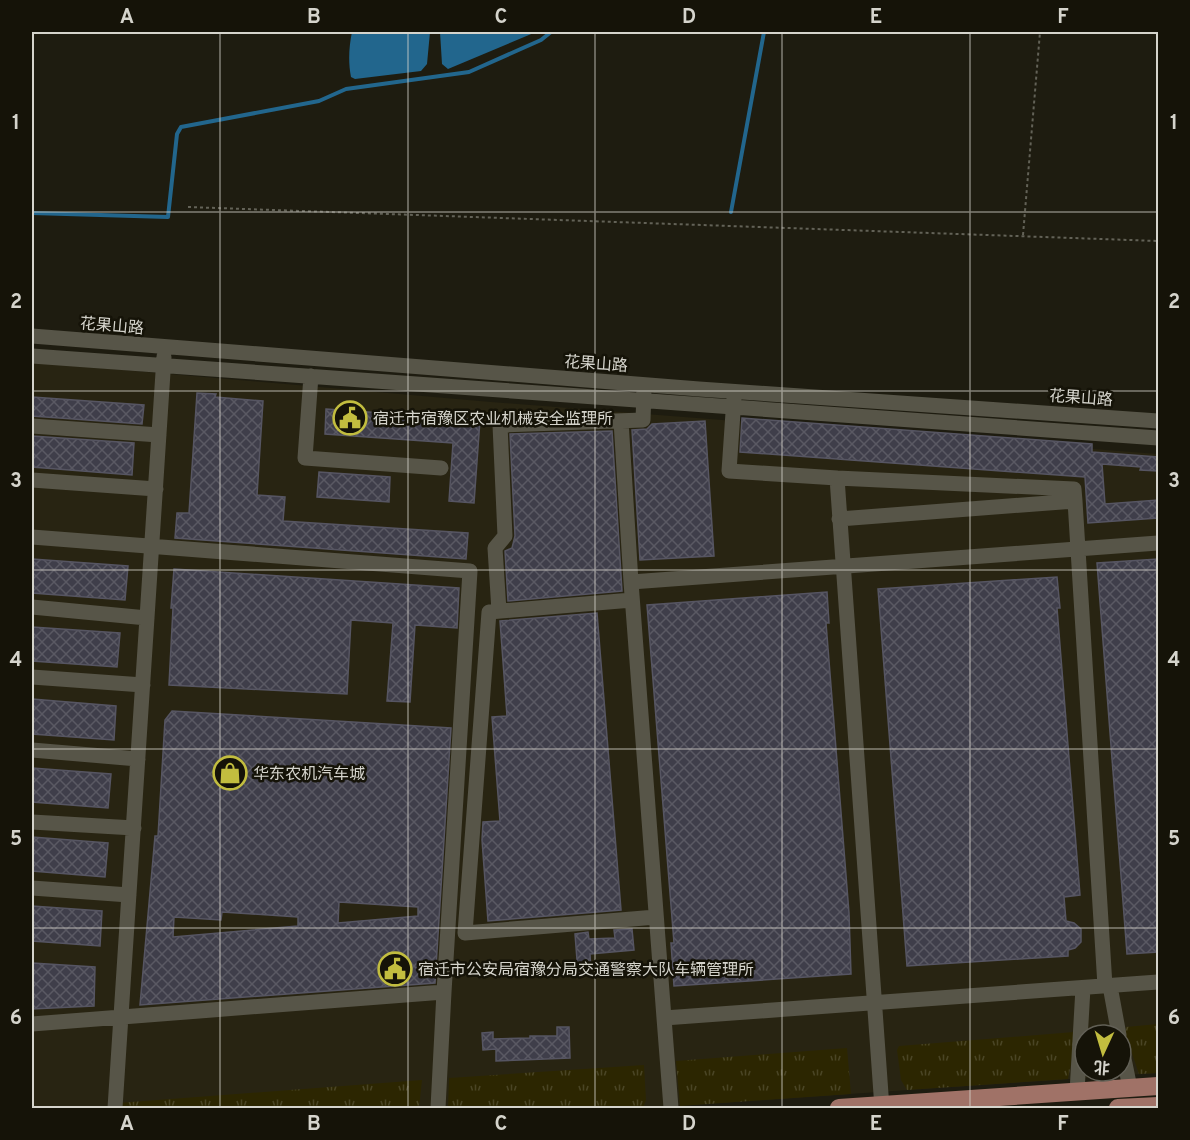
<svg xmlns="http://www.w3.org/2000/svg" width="1190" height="1140" viewBox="0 0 1190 1140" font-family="Overpass,'Noto Sans SC',sans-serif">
<defs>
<pattern id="grass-tufts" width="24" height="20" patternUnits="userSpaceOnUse" patternTransform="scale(1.5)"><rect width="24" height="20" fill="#2c2601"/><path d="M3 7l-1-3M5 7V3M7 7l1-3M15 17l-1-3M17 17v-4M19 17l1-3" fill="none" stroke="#4a4525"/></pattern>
<pattern id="building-cross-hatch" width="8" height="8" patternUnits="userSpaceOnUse" patternTransform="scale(1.5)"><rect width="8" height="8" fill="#3f3e4a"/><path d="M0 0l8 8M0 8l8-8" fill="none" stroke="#5a5963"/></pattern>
</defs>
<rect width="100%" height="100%" fill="#1e1c10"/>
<!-- built -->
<path fill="#282412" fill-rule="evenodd" d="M32 362 491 402 1158 454V1073L646 1108H32ZM1085 1035H1121V1071H1085Z"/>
<!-- grass -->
<path fill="url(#grass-tufts)" d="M1158 1024V1073L1139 1074 1126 1036V1027Z
M1074 1032 1076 1037 1068 1079 907 1090 901 1080 897 1050 899 1046Z
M847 1048 851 1094 680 1106 676 1061Z
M644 1065 646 1100 643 1108H448L449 1078Z
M422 1080 419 1108H118V1103Z"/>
<!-- water -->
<path fill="#22668d" d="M352 32H430L427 64 421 71 355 79 351 77C348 62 349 46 352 32Z
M440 32H536L448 69 442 64Z"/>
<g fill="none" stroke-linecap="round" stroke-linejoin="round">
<!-- stream -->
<path stroke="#22668d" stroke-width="4" d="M731 212 764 32
M32 213 168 217 177 134 181 127 319 101 346 89 469 72 541 40 551 32"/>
</g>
<!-- building -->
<path fill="url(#building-cross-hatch)" stroke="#565562" stroke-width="1.5" fill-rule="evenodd" d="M197 393 216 394 215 397 263 401 257 495 285 497 283 521 468 533 466 559 175 538 177 513H189Z
M32 397 144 405 142 424 32 416Z
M326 409 480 420 474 503 449 501 453 443 325 434Z
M742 418 1092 444V452L1158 457V471L1140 470 1141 467 1102 464 1105 504 1158 500V518L1088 523 1085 477 740 452Z
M705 421 714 556 640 560 632 430 647 429 652 424Z
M612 431 622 591 508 601 505 551 512 548 515 536 510 434Z
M32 436 134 443 132 475 32 467Z
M319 472 390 477 389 502 317 497Z
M32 559 128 566 125 600 32 593Z
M1158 559V952L1127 954 1097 563Z
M174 569 459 588 457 628 415 625 410 702 387 701 393 623 351 620 347 694 169 685 173 608H171Z
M1057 577 1060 608H1057L1080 895 1064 897 1066 921 1074 923 1081 929V942L1075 948 1068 950V956L907 966 878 589Z
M827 592 829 623H826L849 913 851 974 674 986 671 943H674L647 605Z
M597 613 621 910 488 921 482 840 483 822 500 821 492 717 507 716 500 621Z
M32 627 120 633 117 667 32 661Z
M32 699 116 706 114 740 32 734Z
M172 711 451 728 435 983 140 1005 155 836H158L165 720ZM339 902 418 907V916L338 923ZM222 912 298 917V926L173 937 174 917 221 920Z
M32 768 111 774 108 808 32 802Z
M32 837 108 843 105 877 32 871Z
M32 906 102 911 100 946 32 941Z
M632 929 634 950 590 954 591 972 578 973 575 934 588 932 589 939 615 938 614 930Z
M32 963 95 967 94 1006 32 1009Z
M557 1027H569L570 1058 496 1061V1049L483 1050 482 1033 493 1032V1039L530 1038V1036H557Z"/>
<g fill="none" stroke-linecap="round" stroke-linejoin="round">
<!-- path -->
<path stroke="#636257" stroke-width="2" stroke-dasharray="3 3" stroke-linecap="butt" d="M188 207 1158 241
M1023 235 1040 32"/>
<!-- minor -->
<path stroke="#575548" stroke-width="15" d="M32 336 699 389 1158 421
M32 356 1158 438
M311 376 305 458 441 468
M734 398 729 471 837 478 882 1108
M621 421 631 582
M32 426 159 435
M837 478 1074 489 1075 501
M32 480 156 489
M839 519 1075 501 1105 986
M32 537 470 571 444 992 32 1024
M1158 543 631 582 664 1018 1158 982
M632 600 489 612 465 933 656 917
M32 607 147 618
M499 611 495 548 505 536 500 425 643 420 644 391
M32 677 143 685
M32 750 138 759
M32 822 134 828
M32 888 129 895
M1110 986 1119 1035
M664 1018 671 1108
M1121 1044 1130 1088
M1077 1092 1083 988
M115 1108 164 357
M438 1108 444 992"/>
<!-- major -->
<path stroke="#a07267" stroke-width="18" d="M839 1108 1158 1086
M1118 1108 1158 1106"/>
</g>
<!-- grid -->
<path fill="none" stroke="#d5d4cc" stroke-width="1.5" stroke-opacity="0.55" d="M220 32V1108M408 32V1108M595 32V1108M782 32V1108M970 32V1108M32 212H1158M32 391H1158M32 570H1158M32 749H1158M32 928H1158"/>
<!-- icons -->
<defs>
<symbol id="civic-ring" viewBox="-11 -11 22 22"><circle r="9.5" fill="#151308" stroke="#c2bd3f" stroke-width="1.5"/><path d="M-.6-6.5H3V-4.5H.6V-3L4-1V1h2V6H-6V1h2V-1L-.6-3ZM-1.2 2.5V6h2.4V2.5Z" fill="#c2bd3f"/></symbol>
<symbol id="shop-ring" viewBox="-11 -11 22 22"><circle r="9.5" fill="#151308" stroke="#c2bd3f" stroke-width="1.5"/><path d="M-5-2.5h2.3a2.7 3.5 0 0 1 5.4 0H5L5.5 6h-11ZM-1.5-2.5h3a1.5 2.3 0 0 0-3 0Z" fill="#c2bd3f"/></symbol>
</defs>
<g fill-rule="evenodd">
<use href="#civic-ring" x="331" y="399" width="38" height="38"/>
<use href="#shop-ring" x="211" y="754" width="38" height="38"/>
<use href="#civic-ring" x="376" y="950" width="38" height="38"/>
</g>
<g text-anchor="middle" stroke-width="5" stroke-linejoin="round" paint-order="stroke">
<!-- street labels -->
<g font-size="16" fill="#d5d4cc" stroke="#151308">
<text transform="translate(112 325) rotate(5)" y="6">花果山路</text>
<text transform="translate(596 363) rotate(4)" y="6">花果山路</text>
<text transform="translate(1081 397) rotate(4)" y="6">花果山路</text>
</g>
<!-- poi labels -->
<g font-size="16" fill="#d5d4cc" stroke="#151308" text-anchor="start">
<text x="373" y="424">宿迁市宿豫区农业机械安全监理所</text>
<text x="253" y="779">华东农机汽车城</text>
<text x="418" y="975">宿迁市公安局宿豫分局交通警察大队车辆管理所</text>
</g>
</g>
<!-- border -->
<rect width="1190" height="1140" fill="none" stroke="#151308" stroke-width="66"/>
<!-- north arrow -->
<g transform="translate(1103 1053) rotate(184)"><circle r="28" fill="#151308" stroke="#626056" stroke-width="1.5"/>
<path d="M0-4.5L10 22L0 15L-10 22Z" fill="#c2bd3f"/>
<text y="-9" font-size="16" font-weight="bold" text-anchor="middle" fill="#d5d4cc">北</text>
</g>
<rect x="33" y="33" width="1124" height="1074" fill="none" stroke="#d5d4cc" stroke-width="2"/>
<g font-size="20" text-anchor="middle" font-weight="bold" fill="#d5d4cc">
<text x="127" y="23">A</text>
<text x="314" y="23">B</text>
<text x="501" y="23">C</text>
<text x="689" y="23">D</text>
<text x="876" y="23">E</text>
<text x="1063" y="23">F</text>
<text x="16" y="129">1</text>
<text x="1174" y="129">1</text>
<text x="16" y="308">2</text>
<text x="1174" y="308">2</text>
<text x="16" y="487">3</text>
<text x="1174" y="487">3</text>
<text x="16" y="666">4</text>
<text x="1174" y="666">4</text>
<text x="16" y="845">5</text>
<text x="1174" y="845">5</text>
<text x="16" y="1024">6</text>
<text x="1174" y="1024">6</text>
<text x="127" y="1130">A</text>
<text x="314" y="1130">B</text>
<text x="501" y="1130">C</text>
<text x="689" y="1130">D</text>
<text x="876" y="1130">E</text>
<text x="1063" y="1130">F</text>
</g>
</svg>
